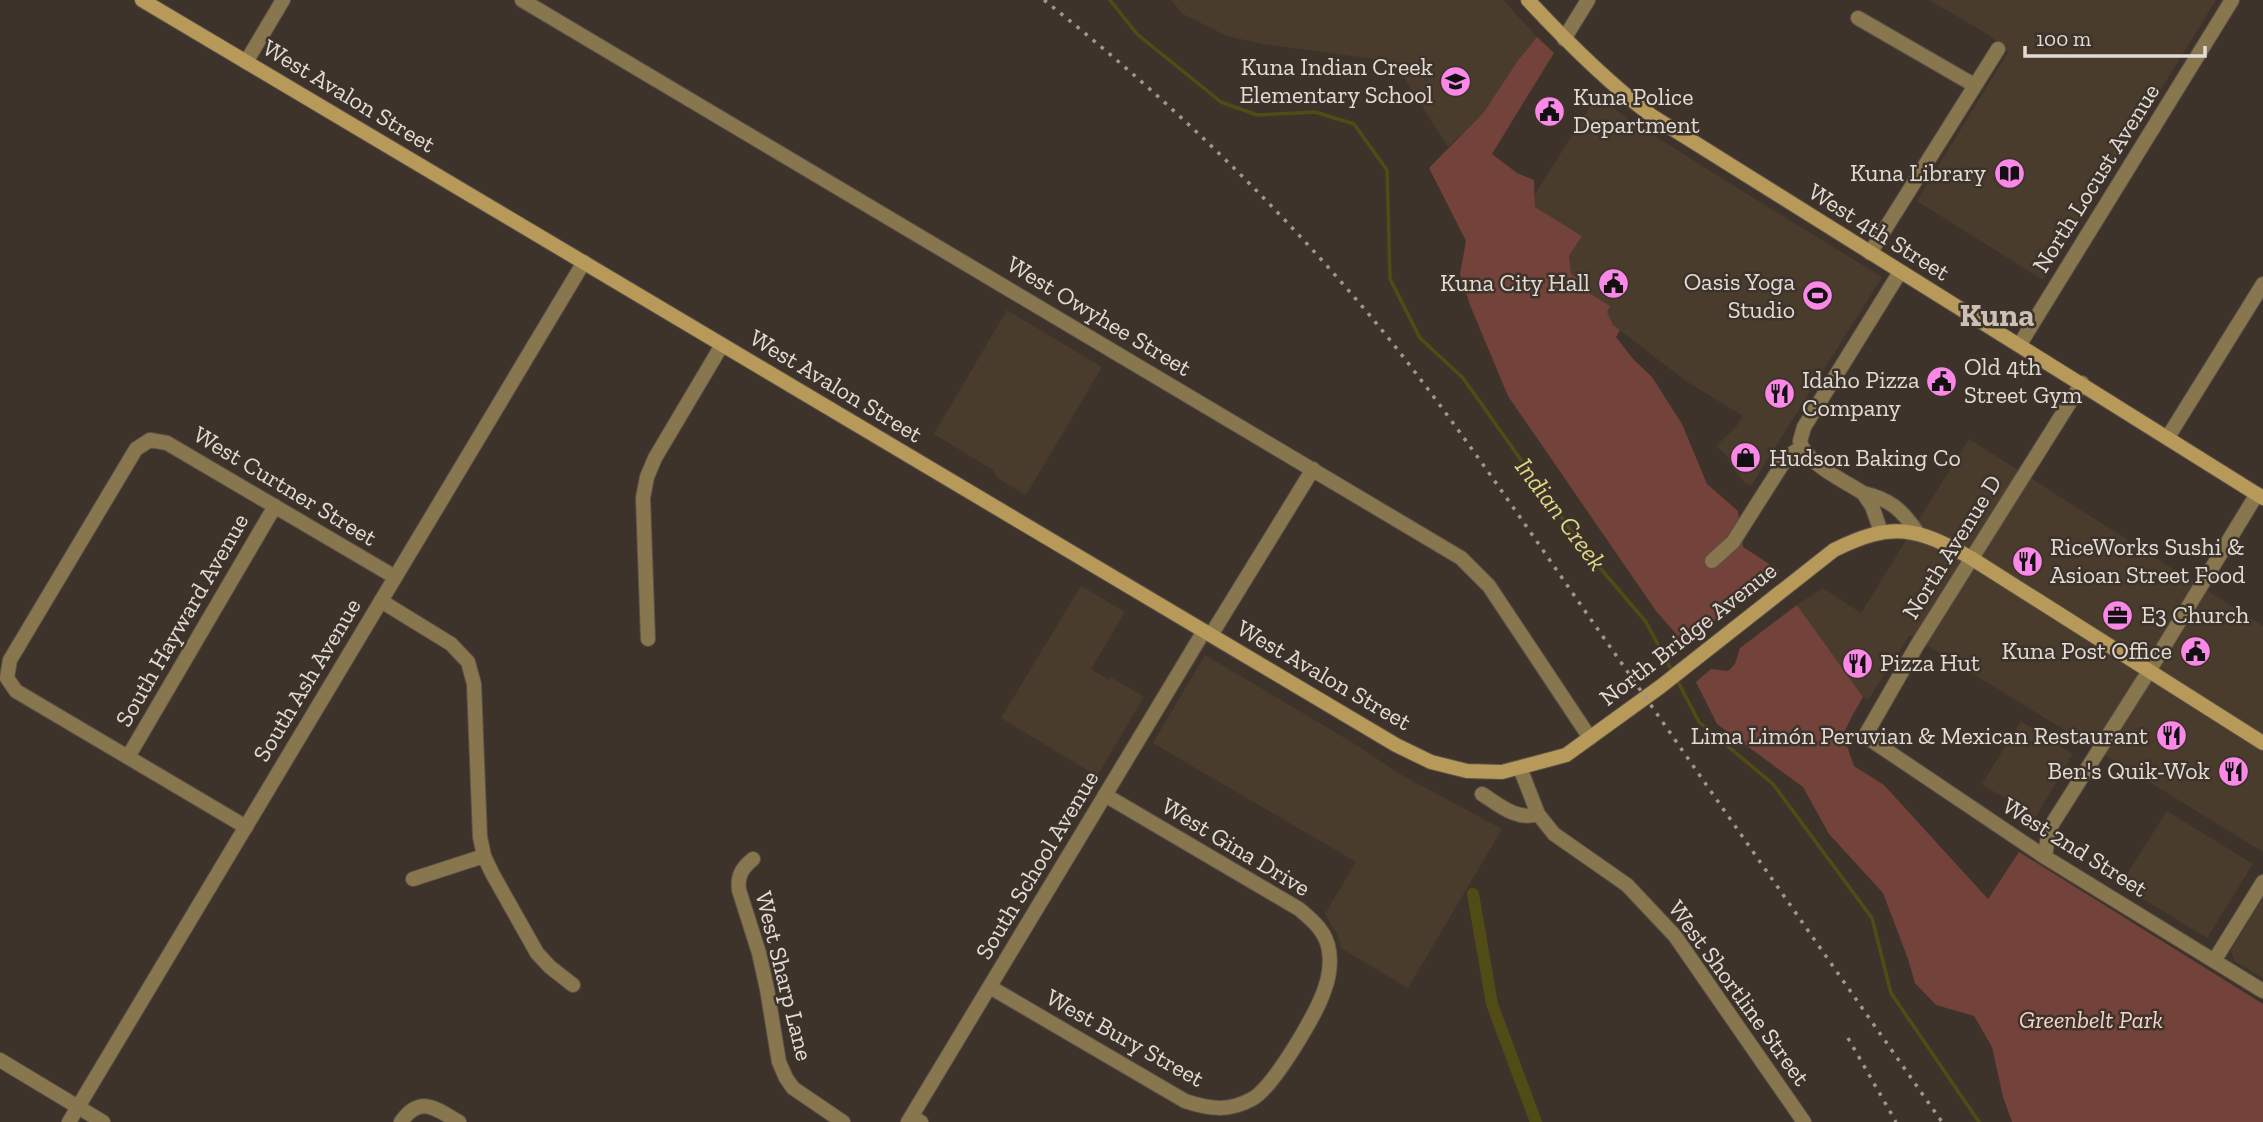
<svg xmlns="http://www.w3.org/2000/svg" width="2263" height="1122" viewBox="0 0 2263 1122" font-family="'Zilla Slab',serif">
<rect width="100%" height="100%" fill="#3d332a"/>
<!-- built -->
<path fill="#4a3c2d" d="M1171 0H1503L1537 37 1516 63 1484 112 1448 147 1400 71 1374 59 1262 44 1227 36 1183 14Z
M1929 0H2216L2043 280 1917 201 2008 52 1989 35Z
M1597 96 1627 118 1718 176 1882 277 1751 486 1744 482 1729 463 1728 457 1716 446 1736 427 1743 416 1686 381 1613 325 1606 312 1610 306 1585 291 1588 285 1570 274 1569 256 1581 236 1535 207V194Z
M1007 310 1102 367 1026 495 997 478 993 470 934 434Z
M1969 439 2263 626V852L1910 635 1868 700 1863 697 1797 605 1823 588 1861 613Z
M1081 586 1125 612 1091 669 1109 680 1111 677 1144 697 1097 776 1001 718Z
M1205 655 1355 744 1398 773 1502 829 1408 988 1341 948 1338 936 1325 914 1356 862 1153 743Z
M2021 721 2073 754 2035 818 1982 784Z
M2167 811 2253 864 2207 938 2120 885Z
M2263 898V978L2234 961 2231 950Z"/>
<!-- green -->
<path fill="#73423a" d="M1537 37 1554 53 1492 154 1517 173 1534 180 1535 207 1582 236 1569 256 1571 274 1589 285 1586 291 1610 306 1607 312 1613 325 1620 330 1616 337 1634 360 1652 377 1682 424 1707 484 1738 511 1743 547 1780 571 1685 644 1656 611 1508 396 1470 305 1460 274 1466 241 1429 168 1484 112 1516 63Z
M1797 605 1863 697 1851 718 1843 735 1854 766 1884 785 1988 899 2019 852 2263 1004V1122H2012L2003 1097 1992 1047 1974 1016 1936 1005 1915 983 1908 959 1883 893 1829 834 1803 787 1717 724 1696 682 1711 669 1728 671 1735 664 1740 648Z"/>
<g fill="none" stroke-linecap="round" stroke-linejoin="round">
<!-- stream -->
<path stroke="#514c16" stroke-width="3.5" d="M1110 0 1137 34 1221 102 1257 115 1315 112 1354 124 1387 170 1390 279 1420 338 1463 378 1584 549 1646 622 1673 673
M1677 680 1699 722 1773 784 1872 918 1891 993 1979 1122"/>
<!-- canal -->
<path stroke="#514c16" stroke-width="12" d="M1473 894 1492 1004 1536 1122"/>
<defs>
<path id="minor" d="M522 0 1461 558 1489 586 1590 738
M1858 18 1974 85
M246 62 283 0
M1870 253 1998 49
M2020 344 2232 0
M2082 383 1916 647 1865 736 2045 857 2263 991
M2168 437 2263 284
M1802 447 1800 441 1804 427 1900 272
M1802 447C1815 468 1843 480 1863 493
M1881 532 1872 506 1863 493C1890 499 1902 510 1917 532
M1712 561 1733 542 1787 457 1802 447
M381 601 451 644 468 662 474 684 480 837 484 856 492 873 537 953 550 967 573 985
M1211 635 1313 469
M648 639 643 498 647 477 655 458 722 345
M128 757 275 506
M1482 794C1499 805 1517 821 1538 814
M246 827 16 691 7 678 10 660 136 449 150 440 167 443 395 577
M2045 857 2049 829 2149 671 2257 494
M753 859C742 868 737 876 739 890L759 953 767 989 779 1062 786 1078 793 1088 843 1122
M413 879 484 856
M2214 961 2263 882
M990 987 1185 1101C1209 1109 1229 1112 1252 1099 1273 1088 1318 1012 1325 988 1329 978 1331 962 1329 951 1327 932 1312 920 1299 909L1105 795
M0 1060 103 1122
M912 1117 921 1122
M401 1122C420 1094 436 1109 459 1122"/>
<path id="tertiary" d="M1564 39 1588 0
M1520 768 1538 814 1554 834 1627 885 1675 936 1804 1122
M69 1122 584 262
M908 1122 1204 631"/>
<path id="secondary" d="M142 0 1204 631 1396 745 1431 762 1467 771 1502 772 1566 755 1660 687 1834 550C1892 521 1916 527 1971 558L2263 743
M1528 0C1567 42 1606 81 1652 116L2263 498"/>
</defs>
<!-- minor casing -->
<use href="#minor" stroke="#5b5149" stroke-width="16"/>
<!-- tertiary casing -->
<use href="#tertiary" stroke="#5b5149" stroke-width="16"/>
<!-- secondary casing -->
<use href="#secondary" stroke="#5b5149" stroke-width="16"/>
<!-- minor -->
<use href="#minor" stroke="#88764e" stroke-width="14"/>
<!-- tertiary -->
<use href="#tertiary" stroke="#88764e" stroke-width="14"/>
<!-- secondary -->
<use href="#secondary" stroke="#b79a59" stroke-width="14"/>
<!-- rail -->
<path stroke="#9e968f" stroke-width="3.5" stroke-dasharray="3.5 7" stroke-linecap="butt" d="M1044 0C1171 101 1288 214 1390 340 1471 442 1543 552 1618 658 1726 813 1834 968 1942 1122
M1848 1038 1896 1122"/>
</g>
<!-- icons -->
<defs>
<symbol id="school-disc" viewBox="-11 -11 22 22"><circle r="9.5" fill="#fb87e6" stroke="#3d332a"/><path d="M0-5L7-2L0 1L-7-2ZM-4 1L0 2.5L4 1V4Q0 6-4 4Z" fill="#111"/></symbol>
<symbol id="civic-disc" viewBox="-11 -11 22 22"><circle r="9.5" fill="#fb87e6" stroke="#3d332a"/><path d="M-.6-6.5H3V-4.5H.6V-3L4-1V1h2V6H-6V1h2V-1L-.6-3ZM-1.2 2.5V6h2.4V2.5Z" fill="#111"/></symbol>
<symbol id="library-disc" viewBox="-11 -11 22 22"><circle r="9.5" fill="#fb87e6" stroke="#3d332a"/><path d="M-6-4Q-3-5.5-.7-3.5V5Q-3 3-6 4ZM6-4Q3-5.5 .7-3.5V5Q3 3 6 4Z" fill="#111"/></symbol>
<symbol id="stadium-disc" viewBox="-11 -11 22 22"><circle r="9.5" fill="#fb87e6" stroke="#3d332a"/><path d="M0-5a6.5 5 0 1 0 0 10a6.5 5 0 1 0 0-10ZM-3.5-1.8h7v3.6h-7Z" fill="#111"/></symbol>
<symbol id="restaurant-disc" viewBox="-11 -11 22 22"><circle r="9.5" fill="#fb87e6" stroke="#3d332a"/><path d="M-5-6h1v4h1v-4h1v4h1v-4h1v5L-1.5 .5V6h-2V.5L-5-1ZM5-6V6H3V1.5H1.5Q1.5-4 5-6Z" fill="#111"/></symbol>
<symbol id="shop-disc" viewBox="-11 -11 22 22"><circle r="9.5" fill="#fb87e6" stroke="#3d332a"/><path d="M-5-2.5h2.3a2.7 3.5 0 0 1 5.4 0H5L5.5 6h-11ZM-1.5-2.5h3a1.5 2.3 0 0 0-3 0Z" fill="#111"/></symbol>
<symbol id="office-disc" viewBox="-11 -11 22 22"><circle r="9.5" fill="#fb87e6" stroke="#3d332a"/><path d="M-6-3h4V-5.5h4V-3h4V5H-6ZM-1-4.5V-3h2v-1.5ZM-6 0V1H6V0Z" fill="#111"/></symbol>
</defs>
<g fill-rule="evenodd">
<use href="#school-disc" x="1438" y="64" width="35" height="35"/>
<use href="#civic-disc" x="1532" y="94" width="35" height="35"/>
<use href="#library-disc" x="1992" y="156" width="35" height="35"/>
<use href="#civic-disc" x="1596" y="266" width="35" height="35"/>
<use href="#stadium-disc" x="1800" y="278" width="35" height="35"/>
<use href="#civic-disc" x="1924" y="364" width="35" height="35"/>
<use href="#restaurant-disc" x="1762" y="376" width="35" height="35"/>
<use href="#shop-disc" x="1728" y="440" width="35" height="35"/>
<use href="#restaurant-disc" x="2010" y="544" width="35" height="35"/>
<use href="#office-disc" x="2100" y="598" width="35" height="35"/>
<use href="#civic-disc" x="2178" y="634" width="35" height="35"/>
<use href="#restaurant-disc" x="1840" y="646" width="35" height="35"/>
<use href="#restaurant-disc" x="2154" y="718" width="35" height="35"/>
<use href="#restaurant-disc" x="2216" y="754" width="35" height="35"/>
</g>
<g text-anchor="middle" stroke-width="5" stroke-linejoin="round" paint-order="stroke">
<!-- poi labels -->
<g font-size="24" fill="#e2dcd7" stroke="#3d332a" text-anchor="end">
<text x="1433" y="75">Kuna Indian Creek<tspan x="1433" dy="28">Elementary School</tspan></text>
<text x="1573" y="105" text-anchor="start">Kuna Police<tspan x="1573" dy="28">Department</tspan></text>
<text x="1986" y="181">Kuna Library</text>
<text x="1795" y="290">Oasis Yoga<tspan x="1795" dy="28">Studio</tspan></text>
<text x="1590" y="291">Kuna City Hall</text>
<text x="1964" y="375" text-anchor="start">Old 4th<tspan x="1964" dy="28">Street Gym</tspan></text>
<text x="1802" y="388" text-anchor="start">Idaho Pizza<tspan x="1802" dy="28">Company</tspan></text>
<text x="1769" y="466" text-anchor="start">Hudson Baking Co</text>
<text x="2050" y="555" text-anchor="start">RiceWorks Sushi &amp;<tspan x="2050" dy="28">Asioan Street Food</tspan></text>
<text x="2141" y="623" text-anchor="start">E3 Church</text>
<text x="2172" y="659">Kuna Post Office</text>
<text x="1880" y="671" text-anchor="start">Pizza Hut</text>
<text x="2148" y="744">Lima Limón Peruvian &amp; Mexican Restaurant</text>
<text x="2210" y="779">Ben's Quik-Wok</text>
</g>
<!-- street labels -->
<g font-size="24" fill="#e2dcd7" stroke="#3d332a">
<text transform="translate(349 96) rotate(31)" y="8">West Avalon Street</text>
<text transform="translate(2096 178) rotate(-58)" y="8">North Locust Avenue</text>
<text transform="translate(1879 232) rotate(32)" y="8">West 4th Street</text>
<text transform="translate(1099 316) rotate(31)" y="8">West Owyhee Street</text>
<text transform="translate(836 386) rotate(31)" y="8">West Avalon Street</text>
<text transform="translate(285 486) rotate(31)" y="8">West Curtner Street</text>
<text transform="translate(1952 547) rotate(-58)" y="8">North Avenue D</text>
<text transform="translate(182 620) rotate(-60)" y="8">South Hayward Avenue</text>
<text transform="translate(1688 634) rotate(-38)" y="8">North Bridge Avenue</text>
<text transform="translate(1324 675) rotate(30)" y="8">West Avalon Street</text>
<text transform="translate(307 680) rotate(-59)" y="8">South Ash Avenue</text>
<text transform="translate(1236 847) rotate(31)" y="8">West Gina Drive</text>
<text transform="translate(2075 847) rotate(32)" y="8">West 2nd Street</text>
<text transform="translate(1037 865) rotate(-59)" y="8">South School Avenue</text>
<text transform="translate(784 976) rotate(76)" y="8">West Sharp Lane</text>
<text transform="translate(1739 993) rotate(54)" y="8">West Shortline Street</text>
<text transform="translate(1125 1038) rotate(29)" y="8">West Bury Street</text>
</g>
<!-- park labels -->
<g font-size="24" font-style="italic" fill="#f6d2cc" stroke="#3d332a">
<text x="2091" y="1028">Greenbelt Park</text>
</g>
<!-- water labels -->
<g font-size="26" font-style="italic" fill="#ded886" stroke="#3d332a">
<text transform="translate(1561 514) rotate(53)" y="9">Indian Creek</text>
</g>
<!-- district labels -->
<g font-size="32" font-weight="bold" fill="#ccc0b4" stroke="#3d332a">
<text x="1997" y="326">Kuna</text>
</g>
</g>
<!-- scale -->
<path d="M2025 46v10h180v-10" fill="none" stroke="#e2dcd7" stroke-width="3.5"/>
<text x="2036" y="46" font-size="21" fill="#e2dcd7" stroke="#3d332a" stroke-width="5" paint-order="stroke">100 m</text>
</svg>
